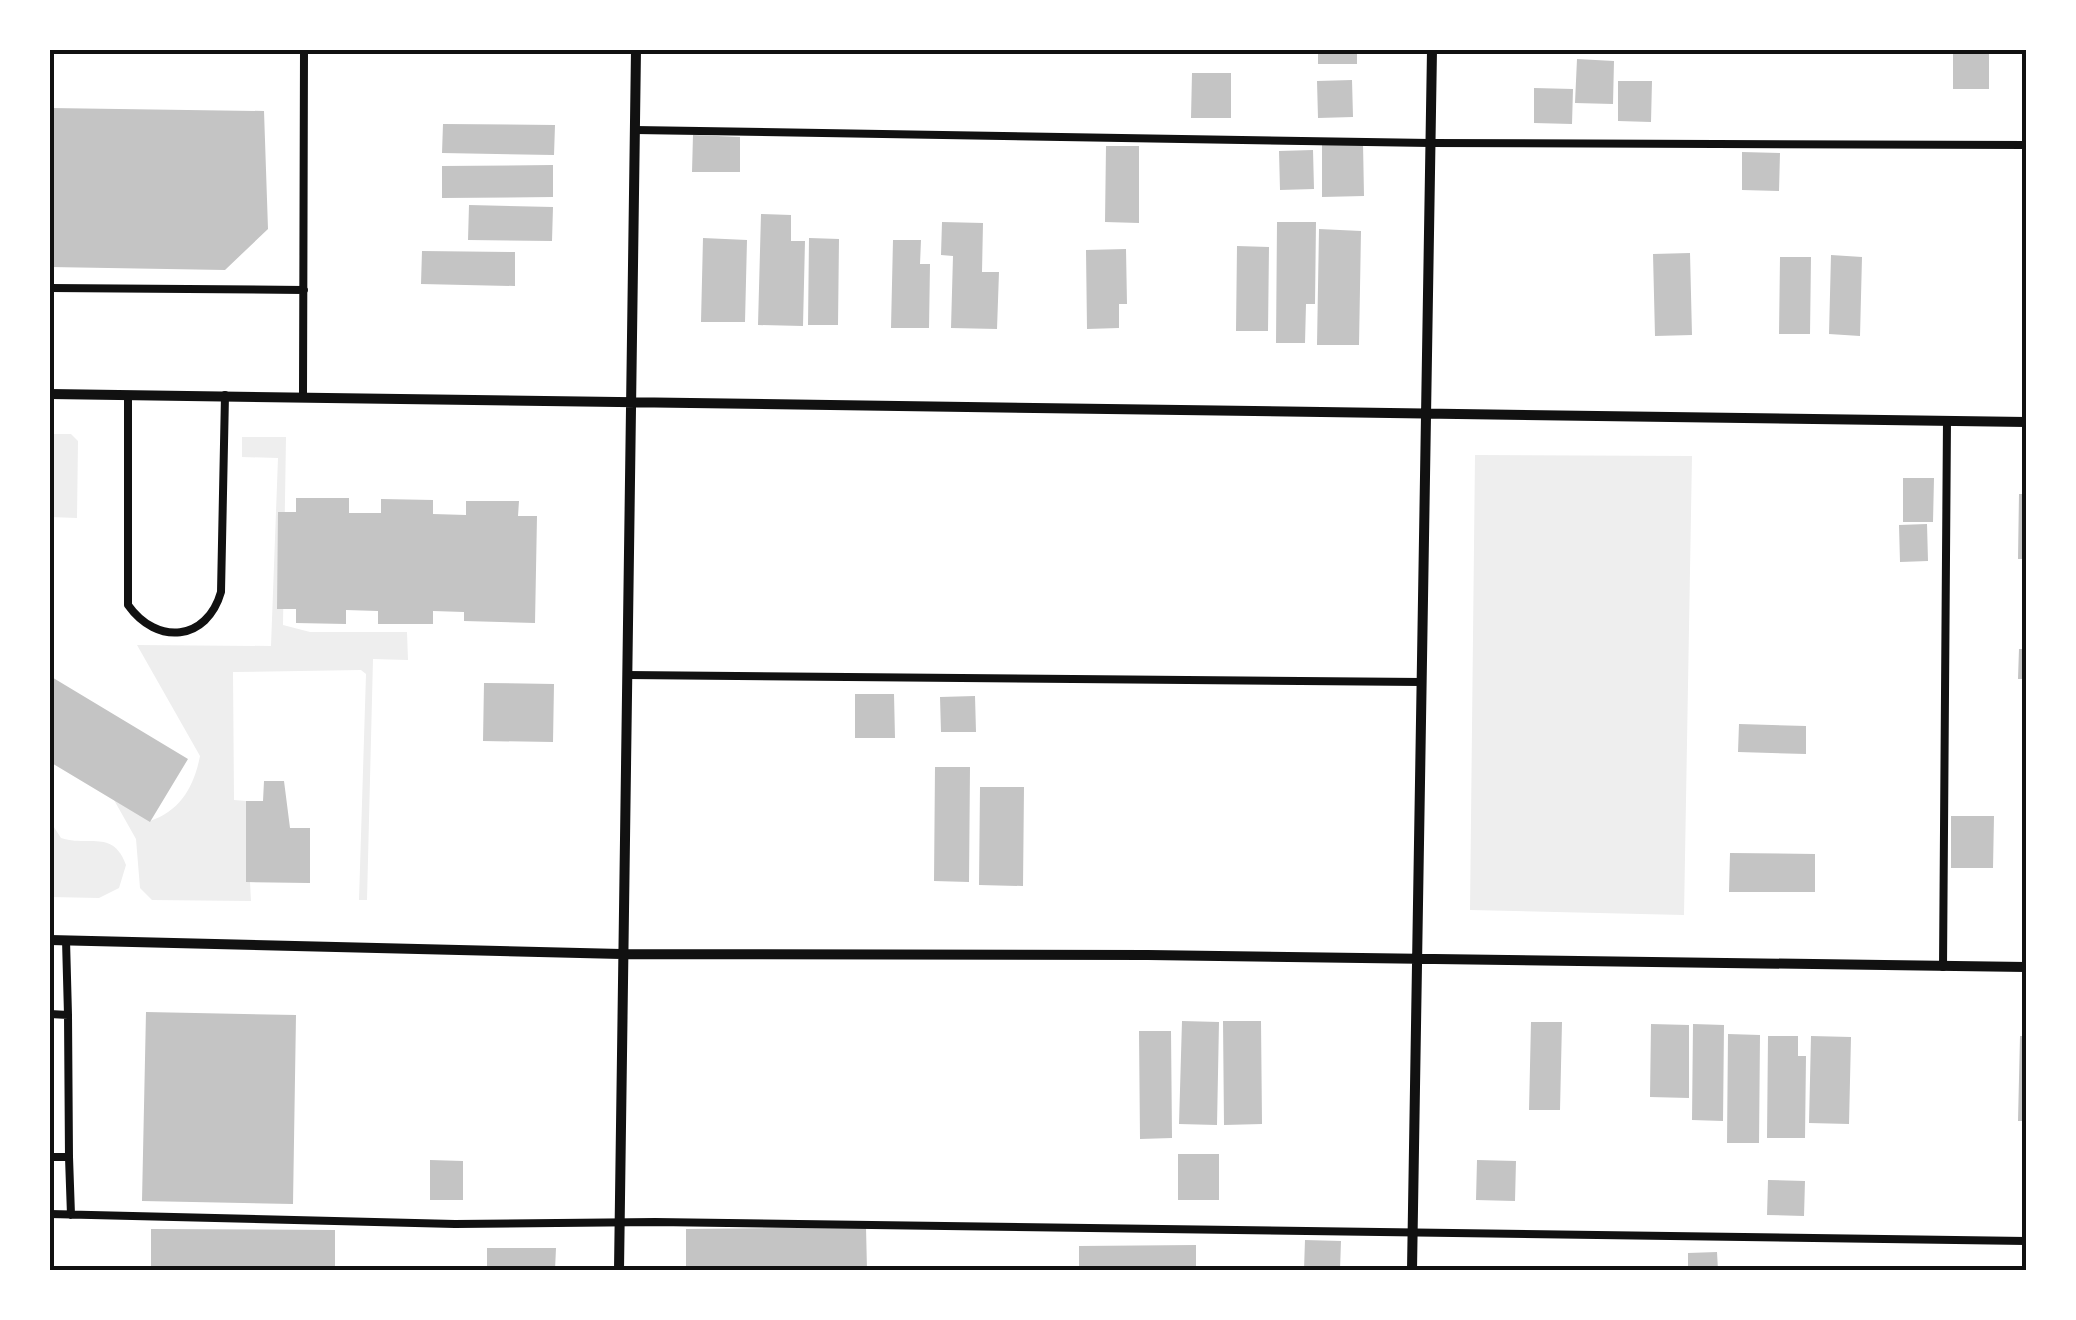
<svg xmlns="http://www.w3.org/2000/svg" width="2076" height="1320" viewBox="0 0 2076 1320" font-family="Overpass,sans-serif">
<rect width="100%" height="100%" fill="#fff"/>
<!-- green -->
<path fill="#eee" d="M50 434H71L78 441 77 518 50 517Z
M242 437H286L283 625 310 632H407L408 660 373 659 367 900H359L366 674 361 670 233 672 234 800 246 801V882H250L251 901 152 900 140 888 136 839 114 800 150 821C180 811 194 787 200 756L137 645 271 646 278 458 242 457Z
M1475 455 1692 456 1684 915 1470 910Z
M50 821 61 838C89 847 113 829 126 865L119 888 99 898 50 897Z"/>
<!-- building -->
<path fill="#c4c4c4" d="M1318 50H1357V64H1318Z
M1953 50H1989V89H1953Z
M1577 59 1614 61 1613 104 1575 103Z
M1192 73H1231V118H1191Z
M1352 80 1353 117 1318 118 1317 81Z
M1618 81H1652L1651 122 1618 121Z
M1534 88 1573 89 1572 124 1534 123Z
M50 108 264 111 268 229 225 270 50 267Z
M443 124 555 125 554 155 442 153Z
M693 135 740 137V172H692Z
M1322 143H1363L1364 196 1322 197Z
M1106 146H1139V223L1105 222Z
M1313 150 1314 189 1280 190 1279 151Z
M1742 152 1780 153 1779 191 1742 190Z
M553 165V197L442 198V166Z
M469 205 553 207 552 241 468 240Z
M761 214 791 215V241H805L803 326 758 325Z
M942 222 983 223 982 272H999L997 329 951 328 953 256 941 255Z
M1277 222H1316L1315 304H1306L1305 343H1276Z
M1319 229 1361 231 1359 345H1317Z
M703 238 747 240 745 322H701Z
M809 238 839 239 838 325H808Z
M893 240H921L920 264H930L929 328H891Z
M1237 246 1269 247 1268 331H1236Z
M1126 249 1127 304H1119V328L1087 329 1086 250Z
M422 251 515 252V286L421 284Z
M1690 253 1692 335 1655 336 1653 254Z
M1831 255 1862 257 1860 336 1829 334Z
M1780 257H1811L1810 334H1779Z
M1903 478H1934L1933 522H1903Z
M2019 494H2026V559H2018Z
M296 498H349V513H381V499L433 500V514L466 515V501H519L518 516H537L535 623 464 621V612L433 611V624H378V611L346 610V624L296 623V609H277L278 512H296Z
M1927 524 1928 561 1900 562 1899 525Z
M2019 649H2026V679H2018Z
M50 676 188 759 150 822 50 762Z
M484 683 554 684 553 742 483 741Z
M855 694H894L895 738H855Z
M975 696 976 732H941L940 697Z
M1739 724 1806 726V754L1738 752Z
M935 767H970L969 882 934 881Z
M264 781H284L290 828H310V883L246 882V801H263Z
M980 787H1024L1023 886 979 885Z
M1951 816H1994L1993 868H1951Z
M1730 853 1815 854V892H1729Z
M146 1012 296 1015 293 1204 142 1201Z
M1182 1021 1219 1022 1217 1125 1179 1124Z
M1223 1021H1261L1262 1124 1224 1125Z
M1531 1022H1562L1560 1110H1529Z
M1651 1024 1689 1025V1098L1650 1097Z
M1693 1024 1724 1025 1723 1121 1692 1120Z
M1139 1031H1171L1172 1138 1140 1139Z
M1728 1034 1760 1035 1759 1143H1727Z
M1768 1036H1798V1056H1806L1805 1138H1767Z
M1811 1036 1851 1037 1849 1124 1809 1123Z
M2020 1036H2026V1121H2018Z
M1178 1154H1219V1200H1178Z
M430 1160 463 1161V1200H430Z
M1477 1160 1516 1161 1515 1201 1476 1200Z
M1768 1180 1805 1181 1804 1216 1767 1215Z
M866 1227 867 1270H686V1229Z
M151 1229 335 1230V1270H151Z
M1305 1240 1341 1241 1340 1270H1304Z
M1196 1245V1270H1079V1246Z
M487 1248H556L555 1270H487Z
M1717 1252 1718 1270H1688V1253Z"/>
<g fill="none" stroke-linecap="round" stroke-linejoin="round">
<!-- service -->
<path stroke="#111" stroke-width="8" d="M635 130 1430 143 2026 145
M50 288 304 290
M128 395V605C157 646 207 641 221 592L225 395
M303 396 304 50
M627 675 1422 682
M66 940 68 1015
M1943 967 1947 420
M50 1014 68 1015 69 1157H50
M69 1157 71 1215
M50 1214 455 1224 655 1222 2026 1241"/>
<!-- minor -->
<path stroke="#111" stroke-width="10" d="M50 394 2026 422
M50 940 621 954 1148 955 2026 967
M619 1270 636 50
M1412 1270 1432 50"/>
</g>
<!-- border -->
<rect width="2076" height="1320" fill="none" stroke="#ffffff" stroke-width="105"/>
<rect x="52" y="52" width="1972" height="1216" fill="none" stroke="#111" stroke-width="4"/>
</svg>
